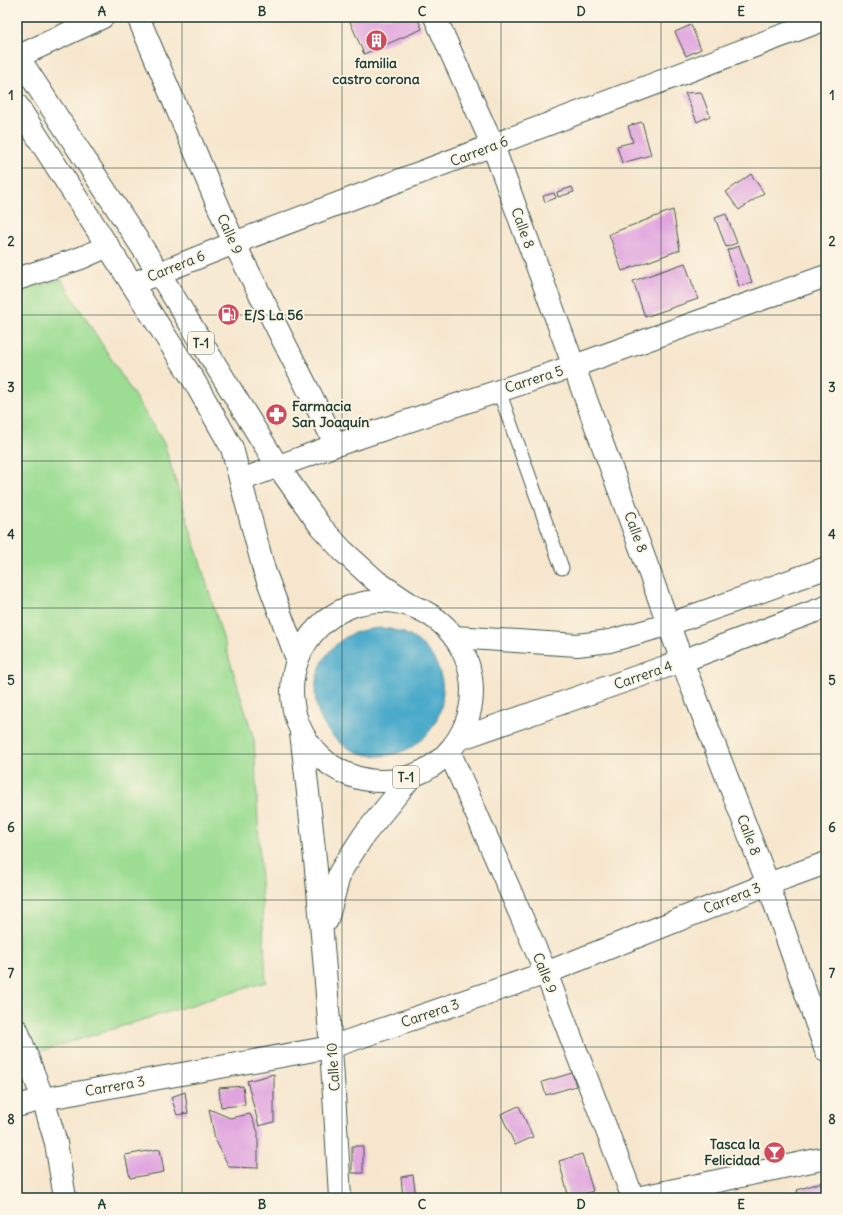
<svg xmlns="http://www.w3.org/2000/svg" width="843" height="1215" viewBox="0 0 843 1215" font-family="Delius,sans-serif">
<rect width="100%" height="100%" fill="#fcf5e5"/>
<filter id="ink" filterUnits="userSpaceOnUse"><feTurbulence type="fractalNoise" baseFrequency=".025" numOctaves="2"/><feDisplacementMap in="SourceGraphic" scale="8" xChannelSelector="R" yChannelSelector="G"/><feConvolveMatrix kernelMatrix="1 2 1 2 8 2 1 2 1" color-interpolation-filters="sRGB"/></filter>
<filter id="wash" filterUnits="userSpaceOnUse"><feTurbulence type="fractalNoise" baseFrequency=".012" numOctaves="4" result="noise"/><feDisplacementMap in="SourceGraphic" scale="16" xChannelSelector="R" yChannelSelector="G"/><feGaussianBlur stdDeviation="0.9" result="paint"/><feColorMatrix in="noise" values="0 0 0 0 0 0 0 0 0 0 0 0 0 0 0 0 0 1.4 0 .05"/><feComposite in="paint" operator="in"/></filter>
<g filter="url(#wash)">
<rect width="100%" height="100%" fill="#f6e6cd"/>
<!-- green -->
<path fill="#9cdd93" stroke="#5e8d64" d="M61 279 164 443 254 740 266 982 35 1053 17 1001V292Z"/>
<!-- water -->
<path fill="#4caaca" stroke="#36747f" d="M315 692a64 64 0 1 1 128 0a64 64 0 1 1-128 0Z"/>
<g id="blocks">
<!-- building -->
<path fill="#e0a5df" d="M348 17H417L422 29 364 54Z
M691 25 701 49 686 56 675 32Z
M701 92 710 116 697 122 685 93Z
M642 122 651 155 622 163 617 146 633 142 628 126Z
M751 174 764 193 739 210 726 192Z
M572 187 574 192 558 197 557 192Z
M554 193 556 198 545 202 543 196Z
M673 210 680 250 622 271 609 234Z
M726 214 737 243 726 247 715 218Z
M739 246 752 282 739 286 727 250Z
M685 263 698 299 645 317 633 281Z
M17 1058 25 1076 17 1077Z
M572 1073 576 1086 546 1095 542 1082Z
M274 1074V1122L259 1126 247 1081Z
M243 1086 245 1105 221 1107 219 1088Z
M185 1092 188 1113 177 1115 171 1097Z
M519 1106 533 1137 515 1145 501 1114Z
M209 1109 230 1118 250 1114 258 1132V1168L229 1167 215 1139Z
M352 1146H363V1173H352Z
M160 1149 164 1172 130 1178 125 1155Z
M582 1154 593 1191 569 1198 559 1161Z
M413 1175 416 1197 403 1198 401 1177Z
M826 1181V1198H799L797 1190Z"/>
</g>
</g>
<g filter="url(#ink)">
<use href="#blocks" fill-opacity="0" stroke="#3f564b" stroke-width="1"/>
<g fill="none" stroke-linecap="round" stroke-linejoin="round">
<defs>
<path id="lane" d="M499 391 562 568"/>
<path id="street" d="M138 17 234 243 336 445
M435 17 493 146 682 661 768 884 826 1051
M17 57 103 17
M17 279 81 258 108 246
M132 284 234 243 826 19
M241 480 336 445 574 366 826 276
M449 751 546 973 633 1198
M17 1030 43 1099 56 1143 65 1198
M17 1106 43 1099 331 1047 546 973 768 884 826 863
M637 1198 826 1158"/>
<path id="primary" d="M301 733C320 887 332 1042 340 1198
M327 920 340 872 364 835 412 776"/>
<path id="highway" d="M17 55 159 273 277 465 304 503 321 527 343 551 376 581 413 606
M17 105 193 379 232 448 264 570 297 659
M292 691a90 90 0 1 1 180 0a90 90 0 1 1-180 0Z
M455 637 577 645 610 641 670 624 826 568
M459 739 682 661 826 607"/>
</defs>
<!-- lane casing -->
<use href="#lane" stroke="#3f564b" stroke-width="15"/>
<!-- street casing -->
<use href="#street" stroke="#3f564b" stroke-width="24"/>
<!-- primary casing -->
<use href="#primary" stroke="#3f564b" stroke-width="24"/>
<!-- highway casing -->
<use href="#highway" stroke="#3f564b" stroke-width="24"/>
<!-- lane -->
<use href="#lane" stroke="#fff" stroke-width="13"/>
<!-- street -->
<use href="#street" stroke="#fff" stroke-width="22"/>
<!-- primary -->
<use href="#primary" stroke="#fff" stroke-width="22"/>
<!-- highway -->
<use href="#highway" stroke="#fff" stroke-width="22"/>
</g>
</g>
<!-- grid -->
<path fill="none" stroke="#1f3d34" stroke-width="1" stroke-opacity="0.55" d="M182 17V1198M342 17V1198M501 17V1198M661 17V1198M17 168H826M17 315H826M17 461H826M17 608H826M17 754H826M17 900H826M17 1047H826"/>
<!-- icons -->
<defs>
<symbol id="building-disc" viewBox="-11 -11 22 22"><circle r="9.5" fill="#d1495b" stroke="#fcf5e5"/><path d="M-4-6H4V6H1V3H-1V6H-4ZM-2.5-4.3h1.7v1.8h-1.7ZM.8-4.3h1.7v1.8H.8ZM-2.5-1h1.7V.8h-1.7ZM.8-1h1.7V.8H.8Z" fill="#fff"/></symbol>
<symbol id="fuel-disc" viewBox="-11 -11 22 22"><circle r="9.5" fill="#d1495b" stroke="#fcf5e5"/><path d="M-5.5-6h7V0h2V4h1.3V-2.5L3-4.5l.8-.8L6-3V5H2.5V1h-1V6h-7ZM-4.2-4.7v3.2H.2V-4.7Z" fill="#fff"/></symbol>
<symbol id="pharmacy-disc" viewBox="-11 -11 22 22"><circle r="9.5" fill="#d1495b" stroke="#fcf5e5"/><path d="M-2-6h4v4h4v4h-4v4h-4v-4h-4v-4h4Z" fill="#fff"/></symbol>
<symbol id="bar-disc" viewBox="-11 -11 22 22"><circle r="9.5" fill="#d1495b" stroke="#fcf5e5"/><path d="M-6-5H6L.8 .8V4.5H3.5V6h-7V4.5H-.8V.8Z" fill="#fff"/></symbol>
</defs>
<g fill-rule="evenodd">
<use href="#building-disc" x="364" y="28" width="25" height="25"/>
<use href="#fuel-disc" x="216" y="302" width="25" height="25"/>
<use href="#pharmacy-disc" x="264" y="402" width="25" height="25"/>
<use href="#bar-disc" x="762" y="1140" width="25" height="25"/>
</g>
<g text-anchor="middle" stroke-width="3.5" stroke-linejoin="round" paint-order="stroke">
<!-- shield labels -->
<g fill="#fcf5e5" stroke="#617469" stroke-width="1">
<rect x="188" y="332" width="26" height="22" rx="3"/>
<rect x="393" y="766" width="26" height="22" rx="3"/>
</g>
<g font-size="13" font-weight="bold" fill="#1f3d34">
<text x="201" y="348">T-1</text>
<text x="406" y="782">T-1</text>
</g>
<!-- poi labels -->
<g font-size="14" font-weight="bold" fill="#1f3d34" stroke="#fcf5e5" text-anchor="start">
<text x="376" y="68" text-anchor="middle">familia<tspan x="376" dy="16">castro corona</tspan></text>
<text x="244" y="320">E/S La 56</text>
<text x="292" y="411">Farmacia<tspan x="292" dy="16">San Joaquín</tspan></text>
<text x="760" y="1149" text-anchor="end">Tasca la<tspan x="760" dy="16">Felicidad</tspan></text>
</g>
<!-- street labels -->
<g font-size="14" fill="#1f3d34" stroke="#fcf5e5">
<text transform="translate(479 151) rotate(-21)" y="5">Carrera 6</text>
<text transform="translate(523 228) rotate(70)" y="5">Calle 8</text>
<text transform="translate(230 234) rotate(66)" y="5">Calle 9</text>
<text transform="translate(176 266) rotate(-22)" y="5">Carrera 6</text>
<text transform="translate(534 379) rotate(-18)" y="5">Carrera 5</text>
<text transform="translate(636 532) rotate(70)" y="5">Calle 8</text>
<text transform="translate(643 675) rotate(-19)" y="5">Carrera 4</text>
<text transform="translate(749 835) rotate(69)" y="5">Calle 8</text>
<text transform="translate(732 898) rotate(-22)" y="5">Carrera 3</text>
<text transform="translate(545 973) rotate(68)" y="5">Calle 9</text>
<text transform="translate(430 1013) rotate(-19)" y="5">Carrera 3</text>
<text transform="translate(333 1067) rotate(-94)" y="5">Calle 10</text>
<text transform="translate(115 1086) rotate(-10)" y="5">Carrera 3</text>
</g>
</g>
<!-- margin -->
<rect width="843" height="1215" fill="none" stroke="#fcf5e5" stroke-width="44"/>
<rect x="22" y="22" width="799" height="1171" fill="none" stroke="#1f3d34" stroke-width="1.5"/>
<g font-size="13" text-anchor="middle" font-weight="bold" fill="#1f3d34">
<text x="102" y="16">A</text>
<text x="262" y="16">B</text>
<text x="422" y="16">C</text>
<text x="581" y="16">D</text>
<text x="741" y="16">E</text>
<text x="11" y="100">1</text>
<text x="832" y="100">1</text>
<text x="11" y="246">2</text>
<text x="832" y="246">2</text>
<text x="11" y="392">3</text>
<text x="832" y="392">3</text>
<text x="11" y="539">4</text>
<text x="832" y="539">4</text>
<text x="11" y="685">5</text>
<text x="832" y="685">5</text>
<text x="11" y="832">6</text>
<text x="832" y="832">6</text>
<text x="11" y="978">7</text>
<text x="832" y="978">7</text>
<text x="11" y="1124">8</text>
<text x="832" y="1124">8</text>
<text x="102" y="1209">A</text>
<text x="262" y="1209">B</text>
<text x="422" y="1209">C</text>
<text x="581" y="1209">D</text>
<text x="741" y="1209">E</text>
</g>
</svg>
